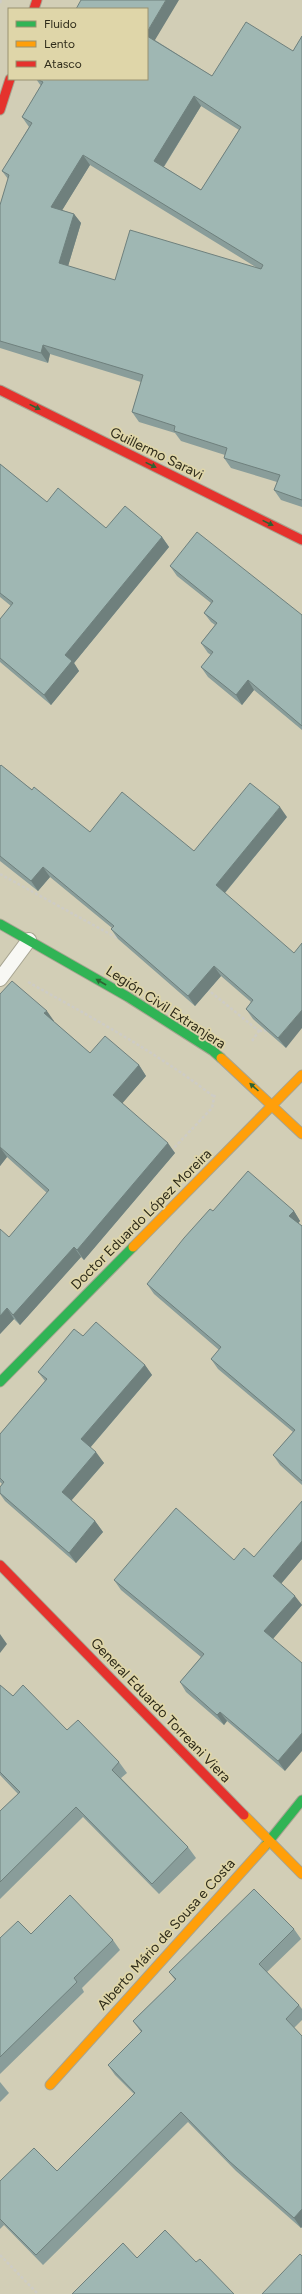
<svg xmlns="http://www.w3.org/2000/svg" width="302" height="2294" viewBox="0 0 302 2294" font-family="Figtree,sans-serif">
<rect width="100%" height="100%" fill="#d2ceb6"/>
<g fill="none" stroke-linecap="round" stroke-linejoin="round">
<defs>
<path id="lane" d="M0 979 29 940"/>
<path id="fast" d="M0 924 128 997 213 1051 221 1058
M0 1382 133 1247
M265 1846 302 1800"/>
<path id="slow" d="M221 1058 302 1134
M133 1247 302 1075
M244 1815 302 1874
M50 2085 265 1846"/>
<path id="jam" d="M34 9 37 0
M0 110 10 79
M0 390 302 540
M0 1565 244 1815"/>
</defs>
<!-- lane casing -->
<use href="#lane" stroke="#a7a491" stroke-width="16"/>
<!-- fast casing -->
<use href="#fast" stroke="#a7a491" stroke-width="11"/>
<!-- slow casing -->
<use href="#slow" stroke="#a7a491" stroke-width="11"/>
<!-- jam casing -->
<use href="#jam" stroke="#a7a491" stroke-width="11"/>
<!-- path -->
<path stroke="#ceccc5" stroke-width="2.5" stroke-dasharray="3 2" stroke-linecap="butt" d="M0 3 1 0
M0 874 119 939
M28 982C91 1017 156 1052 213 1096
M207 989 259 1031
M259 1031 268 1030
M252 1041 259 1031
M171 1151 212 1108 215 1093
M0 2255 38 2294"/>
<!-- lane -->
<use href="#lane" stroke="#f8f8f4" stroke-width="14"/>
<!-- fast -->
<use href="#fast" stroke="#30b455" stroke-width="9"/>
<!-- slow -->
<use href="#slow" stroke="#ff9f0a" stroke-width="9"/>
<!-- jam -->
<use href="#jam" stroke="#e5322d" stroke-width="9"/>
</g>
<!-- wall -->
<path fill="#899d9a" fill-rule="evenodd" d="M302 36V507L281 500 274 490 277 482 231 468 224 458 225 455 181 441 175 433 139 422 132 412 141 382 50 354 48 363 0 348V205L8 179 2 171 29 127 22 117 41 86 36 79H147L155 40 212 76 293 51ZM201 106 239 130 201 190 164 167ZM90 165 259 269 115 280 68 266 81 223 74 214 62 210Z
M0 464 47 502 106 528 162 537 169 547 74 663 79 671 51 705 0 662V619L11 606 0 597Z
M170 566 302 615V730L254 690 242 705 208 677 201 667 211 655 208 653 201 643 215 625 211 622 204 613 211 603 177 576Z
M0 766 90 832 194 851 287 817 225 893 286 1048 253 1019 246 1009 251 1002 221 976 195 1006 118 939 111 929 112 928 50 877 38 891 0 861Z
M0 994 54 1021H53L90 1053 139 1065 146 1076 122 1103 175 1153 84 1260 81 1257 20 1325 14 1319 0 1334 9 1237 47 1193 7 1157 0 1166Z
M213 1211H294L300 1221 298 1223 302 1226V1485L280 1465 273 1455 293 1432 218 1369 211 1359 219 1350 154 1294 147 1284Z
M83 1336 145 1365 152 1375 90 1448 104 1463 71 1501 95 1521 103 1532 76 1563 5 1501 0 1494V1487L2 1484 0 1482V1434L45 1381 38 1372Z
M254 1557 302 1559 281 1584 302 1605 273 1639 285 1771 227 1721 224 1725 186 1692 180 1682 201 1657 121 1590 114 1580 234 1560Z
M0 1685 13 1696 119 1762 127 1773 121 1778 188 1847 196 1858 159 1894 83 1817 0 1899V1811L18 1794 0 1775Z
M294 1929 301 1939 267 1972 299 2005 302 2009V2020L294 2028 302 2036V2227L301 2228 236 2171 188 2122 43 2265 4 2225 0 2229V2181L57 2171 134 2094 115 2075 108 2065 141 2032 133 2021 175 1980 169 1972Z
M31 1934 113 1940 120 1950 82 1988 84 1992 0 2074V1938Z
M0 2082 9 2093 0 2102Z"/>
<!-- shaded-wall -->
<path fill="#6f807d" d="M166 0H179L152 45 147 37V32Z
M194 96 201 106 161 171 154 161Z
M83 155 90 165 58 217 51 207Z
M74 214 81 223 66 273 59 263Z
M43 345 50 354 48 363 41 353Z
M162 537 169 547 74 663 79 671 51 705 44 695 65 655Z
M248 680 254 690 242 705 236 695Z
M280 807 287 817 223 895 216 885Z
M43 867 50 877 38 891 31 881Z
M214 966 221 976 195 1006 188 996Z
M302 1010V1028L286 1048 278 1038Z
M47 1011 54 1021 51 1024 44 1013Z
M139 1065 146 1076 120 1106 113 1095Z
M168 1143 175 1153 84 1260 77 1250Z
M0 1147 7 1157 0 1166Z
M294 1211 300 1221 296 1226 289 1216Z
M74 1247 81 1257 20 1325 13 1315Z
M7 1308 14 1319 0 1334V1316Z
M145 1365 152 1375 88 1450 81 1439Z
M96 1452 104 1463 69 1503 62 1492Z
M95 1521 103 1532 76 1563 69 1553Z
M302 1541V1559L279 1586 273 1576Z
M295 1596 302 1605 271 1641 264 1631Z
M0 1634 7 1644 0 1653Z
M220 1712 227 1721 224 1725 217 1715Z
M302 1733V1751L285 1771 278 1761Z
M302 2209V2227L301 2228 294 2218Z"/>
<!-- building -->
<path fill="#9fb7b3" stroke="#6f807d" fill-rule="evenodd" d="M81 0H166L147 32V9H76Z
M246 22 293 51 302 36V500L274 490 280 475 224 458 227 448 174 431 175 426 132 412 143 375 43 345 41 353 0 341V205L9 175 2 171 32 123 22 117 43 82 37 79H147V36L212 76ZM194 96 241 127 201 190 154 161ZM83 155 263 265 261 269 130 230 115 280 59 263 74 214 51 207Z
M0 464 47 502 58 488 106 528 125 506 162 537 65 655 72 661 44 695 0 658V619L13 603 0 593Z
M197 532 302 615V726L248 680 236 695 201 667 213 652 201 643 217 623 204 613 213 601 170 566Z
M1 765 32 790 34 787 90 832 122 792 194 851 250 783 280 807 216 885 294 953 302 943V1010L278 1038 246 1009 253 1000 214 966 188 996 111 929 114 926 43 867 31 881 0 856V766Z
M12 981 47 1011 44 1013 90 1053 105 1036 139 1065 113 1095 168 1143 77 1250 74 1247 13 1315 7 1308 0 1316V1229L9 1237 49 1190 0 1147V994Z
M248 1171 294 1211 289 1216 302 1226V1481L273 1455 295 1430 211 1359 221 1347 147 1284 184 1238 210 1209 213 1211Z
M96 1322 145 1365 81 1439 96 1452 62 1492 95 1521 69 1553 0 1493V1487L4 1482 0 1478V1434L47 1379 38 1372 74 1329 83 1336Z
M302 1501V1541L273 1576 295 1596 264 1631 302 1663V1733L278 1761 220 1712 217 1715 180 1682 204 1654 114 1580 176 1508 234 1560 244 1548 254 1557Z
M0 1685 13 1696 23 1685 67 1730 78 1720 119 1762 112 1770 188 1847 152 1884 76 1807 0 1882V1811L20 1792 0 1772Z
M254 1889 294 1929 259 1964 299 2005 286 2019 302 2036V2209L294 2218 229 2161 181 2112 36 2255 0 2219V2181L34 2148 57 2171 135 2093 108 2065 142 2031 133 2021 176 1979 169 1972Z
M70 1895 113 1940 74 1978 77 1982 0 2057V1938L18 1921 31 1934Z
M165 2230 196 2262 200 2259 234 2294H72L123 2243 137 2258Z
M300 2254 302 2256V2294H262Z"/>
<!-- one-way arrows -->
<defs><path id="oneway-solid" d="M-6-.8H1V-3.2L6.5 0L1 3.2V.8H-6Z"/></defs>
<g fill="#2f6232">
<use href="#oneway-solid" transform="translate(35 407) rotate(26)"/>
<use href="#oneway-solid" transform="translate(151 465) rotate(26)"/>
<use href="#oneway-solid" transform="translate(268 523) rotate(26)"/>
<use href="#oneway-solid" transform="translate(101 982) rotate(-150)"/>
<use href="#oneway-solid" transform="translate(254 1087) rotate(-138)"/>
</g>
<g text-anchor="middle" stroke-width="3.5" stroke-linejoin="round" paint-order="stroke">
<!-- street labels -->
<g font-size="14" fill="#2f2c1a" stroke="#dfd6a9">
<text transform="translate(157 453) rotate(26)" y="5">Guillermo Saravi</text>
<text transform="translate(166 1007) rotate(33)" y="5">Legión Civil Extranjera</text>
<text transform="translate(141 1219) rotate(-45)" y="5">Doctor Eduardo López Moreira</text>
<text transform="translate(161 1710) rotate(46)" y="5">General Eduardo Torreani Viera</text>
<text transform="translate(166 1934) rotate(-48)" y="5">Alberto Mário de Sousa e Costa</text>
</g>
</g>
<!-- legend -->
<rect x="8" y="8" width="140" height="72" fill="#dfd6a9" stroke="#999270"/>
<rect x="16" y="21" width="20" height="6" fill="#30b455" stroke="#999270"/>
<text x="44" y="28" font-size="12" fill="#2f2c1a">Fluido</text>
<rect x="16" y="41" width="20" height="6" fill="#ff9f0a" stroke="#999270"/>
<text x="44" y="48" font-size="12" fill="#2f2c1a">Lento</text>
<rect x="16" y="61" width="20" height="6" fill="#e5322d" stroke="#999270"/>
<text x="44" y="68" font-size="12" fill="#2f2c1a">Atasco</text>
</svg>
